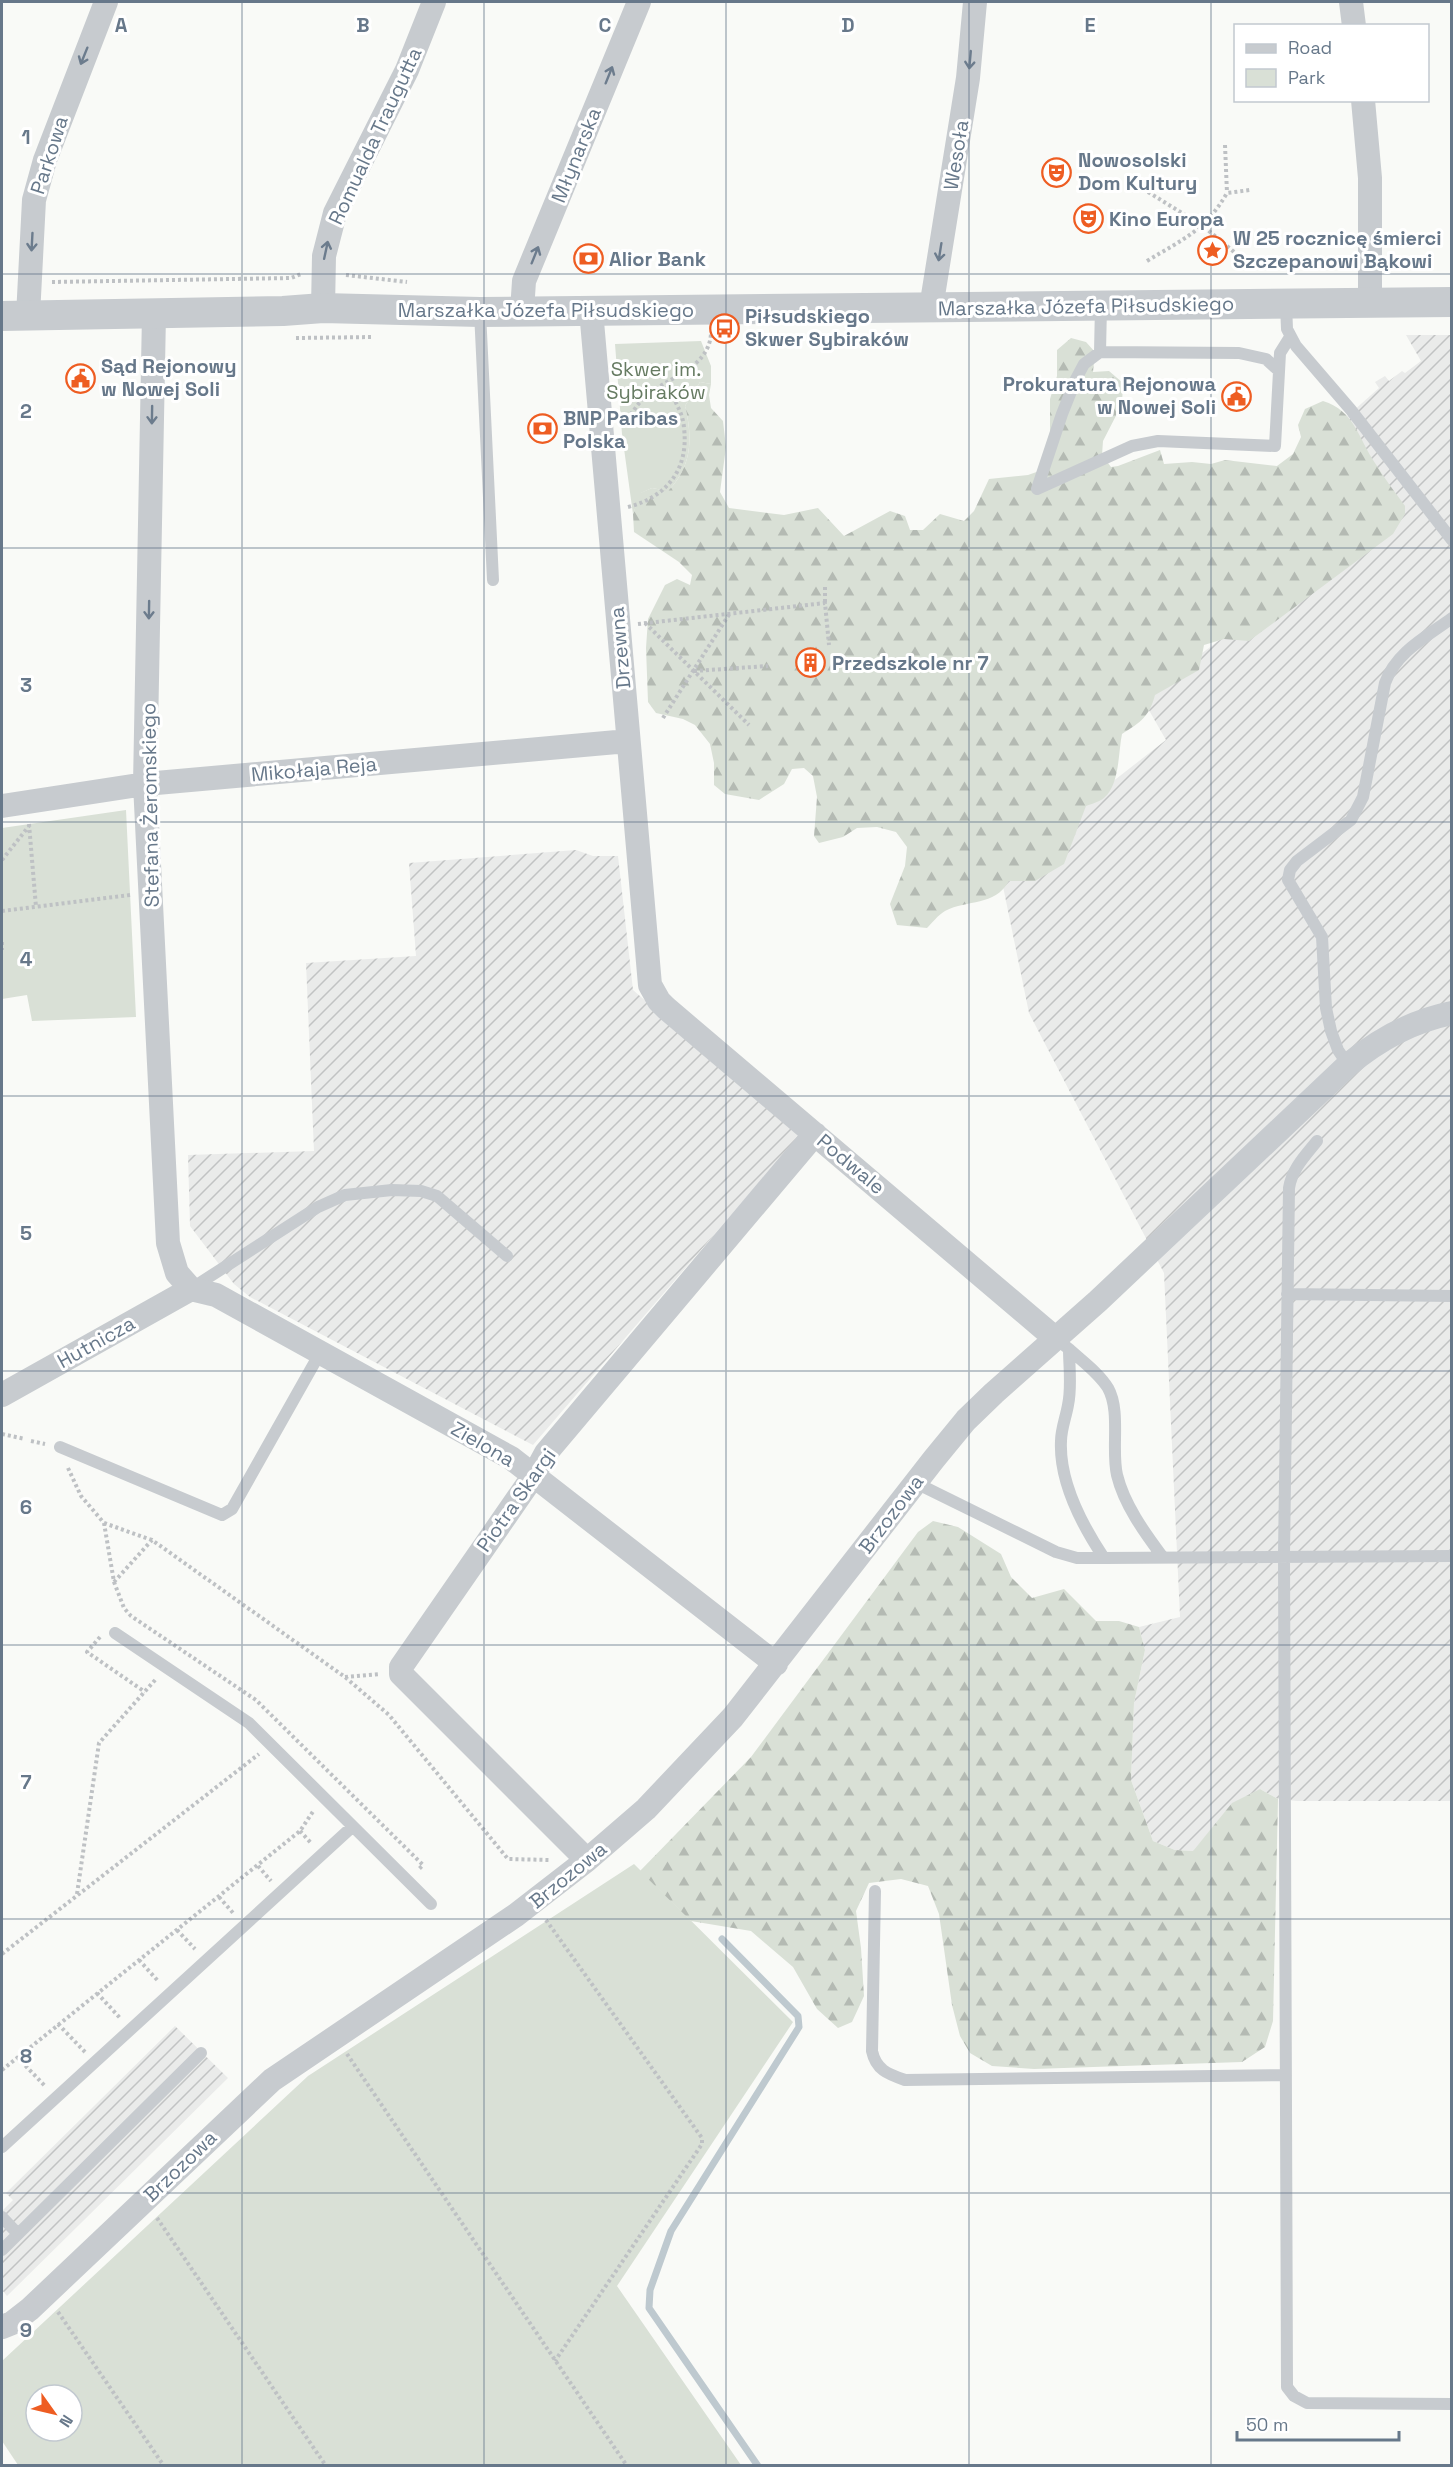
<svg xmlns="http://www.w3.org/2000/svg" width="1453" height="2467" viewBox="0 0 1453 2467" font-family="'Space Grotesk',sans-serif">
<defs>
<pattern id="industrial-furrows" width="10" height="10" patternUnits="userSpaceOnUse" patternTransform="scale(1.5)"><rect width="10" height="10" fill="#eaebea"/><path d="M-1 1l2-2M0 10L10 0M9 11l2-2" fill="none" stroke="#c1c3c3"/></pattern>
<pattern id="forest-firs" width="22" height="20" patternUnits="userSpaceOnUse" patternTransform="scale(1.5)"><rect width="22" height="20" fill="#d9e0d6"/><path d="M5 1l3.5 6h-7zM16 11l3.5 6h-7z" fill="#b4bab3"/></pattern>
</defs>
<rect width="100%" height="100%" fill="#f9faf7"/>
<!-- industrial -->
<path fill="url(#industrial-furrows)" d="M1406 335H1451V1801H1297L1278 1799 1260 1789 1209 1832 1193 1851 1175 1850 1153 1841 1131 1780 1134 1703 1145 1650 1139 1627 1180 1617 1164 1273 1029 1013 999 867 1071 814 1166 740 1142 698 1392 511 1335 427 1379 388 1375 382 1385 376 1389 381 1402 371 1405 373 1421 361Z
M576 850 593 856H618L633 990 800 1135 533 1445 250 1297 234 1284 190 1226 188 1155 314 1151 306 963 416 956 409 863Z
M175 2026 228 2078 7 2296 2 2290V2211L13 2200 6 2193Z"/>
<!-- green -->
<path fill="#d9e0d6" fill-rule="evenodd" d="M701 341 711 366V384L700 382 685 406C693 438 692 467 668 491L652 488 641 493 633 514 622 434 615 344Z
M126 810 136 1017 32 1021 27 995 2 999V828Z
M634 1864 793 2022 617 2286 741 2465H18L2 2441V2361L308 2076ZM36 2395H72V2431H36Z"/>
<!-- forest -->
<path fill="url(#forest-firs)" d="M1071 338 1086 342 1095 352 1093 372 1109 371 1123 383 1122 404 1103 441 1102 455 1111 467 1118 466 1160 450 1164 464 1192 462 1211 464 1225 460 1277 466 1293 454 1301 437 1298 425 1305 409 1323 401C1355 411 1358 438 1375 463 1384 478 1395 492 1405 506V514L1393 534 1249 641 1224 639 1204 645 1199 670 1155 695C1149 717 1141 722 1122 734 1118 753 1120 784 1104 798 1099 802 1091 804 1086 806L1064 864 1035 881H1009C994 907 968 899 945 911 938 915 932 923 927 928L897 925 890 904 905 866 907 847 896 832 877 827 857 828 843 837 819 843 814 836 817 797 813 776 804 768 792 769 784 784 759 800 725 794 714 785V763L710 744 695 725 683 719 656 713 648 702 646 648 648 619 665 585 677 579 690 585 692 575 679 562 634 532 633 514 640 493 652 488 668 491C692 467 693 438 685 406L700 382 711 384 709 395 711 408 723 421 726 447 720 492 729 508 784 515 818 508 844 536 890 511 905 516 910 530H923L940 514 964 521 974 511 989 479 1028 475 1045 469 1050 451V399L1057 376V350Z
M933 1521 958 1527 1001 1554 1011 1577 1032 1598 1064 1589 1096 1621H1119L1139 1627 1145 1650 1134 1703 1131 1780 1153 1841 1175 1850 1193 1851 1232 1803 1260 1789 1278 1799 1273 2021 1265 2047 1242 2062 1034 2069 992 2066 970 2053 960 2036 952 2005 939 1914 928 1886 901 1879 869 1883 856 1911 861 1948 864 1996 852 2022 838 2028 817 2009 793 1967 751 1931 691 1921 640 1871 751 1757 918 1532Z"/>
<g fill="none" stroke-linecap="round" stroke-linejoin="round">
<!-- stream -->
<path stroke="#bec9cf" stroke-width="7" d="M722 1939 798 2016 799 2027 671 2231 650 2290 649 2308 758 2466"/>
<!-- path -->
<path stroke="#bec1c4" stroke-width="4" stroke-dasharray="3 3" stroke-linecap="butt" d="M1225 145 1227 193
M1148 192 1203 226 1252 267
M1147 261C1183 239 1205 231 1227 193L1250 190
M346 275 407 282
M52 282 291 278 301 274
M296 338 373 337
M623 424C631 416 636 405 644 398 666 377 708 370 711 334
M628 507C667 497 689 469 684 428 683 412 673 398 666 385
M825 587V603
M645 623 749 725
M638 624 825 603 829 645
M694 671 768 666
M663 718 730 613
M29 824 36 907
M2 860 29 826
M2 911 130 895
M2 942V950
M2 1434 25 1439
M31 1441 45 1444
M68 1468 81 1496 104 1523 114 1582 124 1608 131 1616 256 1700 423 1865 419 1869
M104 1523 152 1540 345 1677 389 1715 508 1859 549 1860
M114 1582 152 1540
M100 1637 87 1652 145 1692
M345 1677 380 1674
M300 1831 312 1844
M258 1866 271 1881
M77 1894 99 1743 156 1679
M219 1897 234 1914
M546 1920 702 2138V2144L555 2361
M177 1930 195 1949
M2 1954 259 1754
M139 1960 159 1982
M97 1993 121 2019
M58 2024 85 2052
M347 2054 627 2466
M17 2057 46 2087
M2 2070 300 1831 314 1810
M157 2218 326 2466
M58 2312 164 2466"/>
<!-- service -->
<path stroke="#c7cbcf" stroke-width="12" d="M1286 304 1287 329 1296 346 1351 410 1452 540
M480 312 493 580
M1100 352 1101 306
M1278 370 1266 359 1239 353 1100 352 1084 364 1076 379 1062 414 1037 489 1132 446 1158 441 1275 446 1280 353 1290 337
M1348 1065 1338 1050 1331 1031 1326 1008 1322 937 1288 880 1290 870 1297 861 1351 820 1363 797 1385 683C1396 652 1426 637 1452 618
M1317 1141C1305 1156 1292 1169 1289 1188L1284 1555 1287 2387 1294 2396 1307 2403 1452 2404
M192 1288 318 1207 345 1195 392 1190 421 1191 437 1196 507 1256
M1287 1294 1452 1296
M1056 1339 1069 1349C1069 1367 1072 1387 1068 1405 1066 1417 1061 1429 1061 1441 1059 1482 1082 1525 1104 1558L1452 1556
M1069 1349C1082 1361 1099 1373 1108 1388 1121 1411 1111 1450 1117 1475 1124 1504 1144 1532 1162 1556
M60 1447 222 1515 232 1509 320 1353
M916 1483 1056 1552 1077 1558H1104
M115 1633 249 1723 431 1904
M875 1891 872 2051C876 2070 888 2074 905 2080L1286 2075
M2 2147 352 1827
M2 2217 18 2234
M2 2250 201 2053"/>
<!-- minor -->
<path stroke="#c7cbcf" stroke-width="24" d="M1351 2 1354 26
M1363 100 1370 178V302
M323 308 324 256 335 213 407 70 434 2
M931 308 968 78 975 2
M591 310 650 985 659 1001 666 1008 1056 1339
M522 311 524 281 639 2
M154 314 145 784 168 1243 177 1273 191 1289
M28 316 34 200 45 160 106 2
M2 806 145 784 628 741
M191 1289 216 1295 511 1458 776 1664
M2 1395 191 1289
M587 1860 401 1674V1667L534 1475 546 1453 815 1134
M2 2327 12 2323 30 2309 272 2080 516 1915 587 1860 646 1809 733 1717 934 1459 966 1420 994 1393 1098 1301 1348 1065C1379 1039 1412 1021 1452 1013"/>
<!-- tertiary -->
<path stroke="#c7cbcf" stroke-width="30" d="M2 316 283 311 323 308 480 312 1452 302"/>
</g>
<!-- one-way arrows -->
<defs><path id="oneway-shaft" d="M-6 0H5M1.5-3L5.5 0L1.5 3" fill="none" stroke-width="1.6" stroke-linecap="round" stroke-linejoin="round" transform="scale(1.5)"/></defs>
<g stroke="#6c7c8d">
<use href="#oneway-shaft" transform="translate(84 56) rotate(112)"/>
<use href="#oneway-shaft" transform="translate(970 60) rotate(95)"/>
<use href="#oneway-shaft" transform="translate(609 75) rotate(-68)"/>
<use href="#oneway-shaft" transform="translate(32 242) rotate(93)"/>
<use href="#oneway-shaft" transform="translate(326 250) rotate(-78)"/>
<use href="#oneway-shaft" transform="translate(940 252) rotate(99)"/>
<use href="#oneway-shaft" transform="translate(535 255) rotate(-68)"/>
<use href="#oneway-shaft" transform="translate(152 415) rotate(91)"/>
<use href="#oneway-shaft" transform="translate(149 610) rotate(91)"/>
</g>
<!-- grid -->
<path fill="none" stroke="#67788a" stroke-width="1.5" stroke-opacity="0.55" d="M242 2V2466M484 2V2466M726 2V2466M969 2V2466M1211 2V2466M2 274H1452M2 548H1452M2 822H1452M2 1096H1452M2 1371H1452M2 1645H1452M2 1919H1452M2 2193H1452"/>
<!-- icons -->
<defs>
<symbol id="theatre-ring" viewBox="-11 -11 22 22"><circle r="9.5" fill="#fff" stroke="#ee5d22" stroke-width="1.5"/><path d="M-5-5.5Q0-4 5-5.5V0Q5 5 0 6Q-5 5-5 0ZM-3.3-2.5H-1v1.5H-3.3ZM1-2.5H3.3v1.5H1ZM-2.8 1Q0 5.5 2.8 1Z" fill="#ee5d22"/></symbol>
<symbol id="sight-ring" viewBox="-11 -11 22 22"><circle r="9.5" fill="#fff" stroke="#ee5d22" stroke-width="1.5"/><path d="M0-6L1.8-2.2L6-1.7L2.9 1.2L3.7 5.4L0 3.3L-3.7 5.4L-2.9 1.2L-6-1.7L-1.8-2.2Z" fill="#ee5d22"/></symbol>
<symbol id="bank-ring" viewBox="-11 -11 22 22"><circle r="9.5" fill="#fff" stroke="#ee5d22" stroke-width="1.5"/><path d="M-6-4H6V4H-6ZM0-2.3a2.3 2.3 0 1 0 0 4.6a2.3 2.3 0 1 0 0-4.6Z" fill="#ee5d22"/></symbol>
<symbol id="bus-ring" viewBox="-11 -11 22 22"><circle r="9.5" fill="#fff" stroke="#ee5d22" stroke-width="1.5"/><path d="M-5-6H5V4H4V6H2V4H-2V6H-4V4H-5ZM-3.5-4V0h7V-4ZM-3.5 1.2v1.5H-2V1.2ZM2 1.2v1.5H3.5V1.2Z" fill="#ee5d22"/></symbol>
<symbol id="civic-ring" viewBox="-11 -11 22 22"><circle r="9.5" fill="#fff" stroke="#ee5d22" stroke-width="1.5"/><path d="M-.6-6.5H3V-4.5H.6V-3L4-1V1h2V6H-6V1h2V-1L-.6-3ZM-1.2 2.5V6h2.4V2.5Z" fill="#ee5d22"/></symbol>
<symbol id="building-ring" viewBox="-11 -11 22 22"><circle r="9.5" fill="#fff" stroke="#ee5d22" stroke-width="1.5"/><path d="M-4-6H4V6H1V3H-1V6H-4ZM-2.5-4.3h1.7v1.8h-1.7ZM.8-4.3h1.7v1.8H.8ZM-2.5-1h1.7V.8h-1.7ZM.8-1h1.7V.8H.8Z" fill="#ee5d22"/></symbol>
</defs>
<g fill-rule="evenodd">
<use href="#theatre-ring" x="1040" y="156" width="33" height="33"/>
<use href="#theatre-ring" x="1072" y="202" width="33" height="33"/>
<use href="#sight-ring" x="1196" y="234" width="33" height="33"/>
<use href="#bank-ring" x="572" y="242" width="33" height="33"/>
<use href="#bus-ring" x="708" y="312" width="33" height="33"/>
<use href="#civic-ring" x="64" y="362" width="33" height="33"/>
<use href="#civic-ring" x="1220" y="380" width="33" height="33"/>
<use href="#bank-ring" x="526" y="412" width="33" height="33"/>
<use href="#building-ring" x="794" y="646" width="33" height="33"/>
</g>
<g text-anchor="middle" stroke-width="6" stroke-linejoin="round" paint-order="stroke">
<!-- street labels -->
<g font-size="20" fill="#67788a" stroke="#fff">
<text transform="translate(375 136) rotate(-65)" y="7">Romualda Traugutta</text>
<text transform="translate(49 155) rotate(-72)" y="7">Parkowa</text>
<text transform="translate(576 155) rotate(-68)" y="7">Młynarska</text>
<text transform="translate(956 155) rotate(-81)" y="7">Wesoła</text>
<text transform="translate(1086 306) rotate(-1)" y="7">Marszałka Józefa Piłsudskiego</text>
<text x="546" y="317">Marszałka Józefa Piłsudskiego</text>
<text transform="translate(620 648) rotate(-95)" y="7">Drzewna</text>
<text transform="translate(314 769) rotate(-5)" y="7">Mikołaja Reja</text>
<text transform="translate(150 805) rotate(-91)" y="7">Stefana Żeromskiego</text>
<text transform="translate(851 1164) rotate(40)" y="7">Podwale</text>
<text transform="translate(96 1342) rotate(-29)" y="7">Hutnicza</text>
<text transform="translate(483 1444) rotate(30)" y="7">Zielona</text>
<text transform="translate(516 1500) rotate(-55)" y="7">Piotra Skargi</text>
<text transform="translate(891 1514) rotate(-53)" y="7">Brzozowa</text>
<text transform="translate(568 1875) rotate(-39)" y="7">Brzozowa</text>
<text transform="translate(180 2166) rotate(-44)" y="7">Brzozowa</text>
</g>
<!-- poi labels -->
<g font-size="20" font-weight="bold" fill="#67788a" stroke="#fff" text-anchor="start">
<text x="1078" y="167">Nowosolski<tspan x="1078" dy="23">Dom Kultury</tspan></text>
<text x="1109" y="226">Kino Europa</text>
<text x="1233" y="245">W 25 rocznicę śmierci<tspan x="1233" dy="23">Szczepanowi Bąkowi</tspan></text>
<text x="609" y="266">Alior Bank</text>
<text x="745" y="323">Piłsudskiego<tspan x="745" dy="23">Skwer Sybiraków</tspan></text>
<text x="101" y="373">Sąd Rejonowy<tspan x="101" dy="23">w Nowej Soli</tspan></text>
<text x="1216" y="391" text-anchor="end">Prokuratura Rejonowa<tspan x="1216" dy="23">w Nowej Soli</tspan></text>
<text x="563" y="425">BNP Paribas<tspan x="563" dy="23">Polska</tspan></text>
<text x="832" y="670">Przedszkole nr 7</text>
</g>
<!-- park labels -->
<g font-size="20" fill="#667b62" stroke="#fff">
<text x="656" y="376">Skwer im.<tspan x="656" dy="23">Sybiraków</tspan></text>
</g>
</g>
<g font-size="20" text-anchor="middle" font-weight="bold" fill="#67788a" stroke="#fff" stroke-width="6" stroke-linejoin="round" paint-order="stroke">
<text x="121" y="32">A</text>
<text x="363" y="32">B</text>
<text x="605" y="32">C</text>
<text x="848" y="32">D</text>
<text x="1090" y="32">E</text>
<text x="26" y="144">1</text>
<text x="26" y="418">2</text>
<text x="26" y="692">3</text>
<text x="26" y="966">4</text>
<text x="26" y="1240">5</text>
<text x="26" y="1514">6</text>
<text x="26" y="1789">7</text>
<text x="26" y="2063">8</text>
<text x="26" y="2337">9</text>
</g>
<!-- border -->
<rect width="1453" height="2467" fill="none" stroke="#67788a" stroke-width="6"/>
<!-- legend -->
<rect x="1234" y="24" width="195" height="78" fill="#ffffff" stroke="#c2c9d0" stroke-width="1.5"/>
<rect x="1246" y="44" width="30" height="9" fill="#c7cbcf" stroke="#c2c9d0" stroke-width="1.5"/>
<text x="1288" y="54" font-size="18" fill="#67788a">Road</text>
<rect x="1246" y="69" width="30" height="18" fill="#d9e0d6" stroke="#c2c9d0" stroke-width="1.5"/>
<text x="1288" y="84" font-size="18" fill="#67788a">Park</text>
<!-- north arrow -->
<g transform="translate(54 2413) rotate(124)"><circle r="28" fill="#ffffff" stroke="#c2c9d0" stroke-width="1.5"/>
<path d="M0-4.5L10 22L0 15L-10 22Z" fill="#ee5d22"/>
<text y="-9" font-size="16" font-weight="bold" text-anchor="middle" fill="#67788a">N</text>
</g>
<!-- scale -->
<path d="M1237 2431v9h162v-9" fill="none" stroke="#67788a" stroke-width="3"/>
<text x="1246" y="2431" font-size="18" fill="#67788a" stroke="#ffffff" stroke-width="4.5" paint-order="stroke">50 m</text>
</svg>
